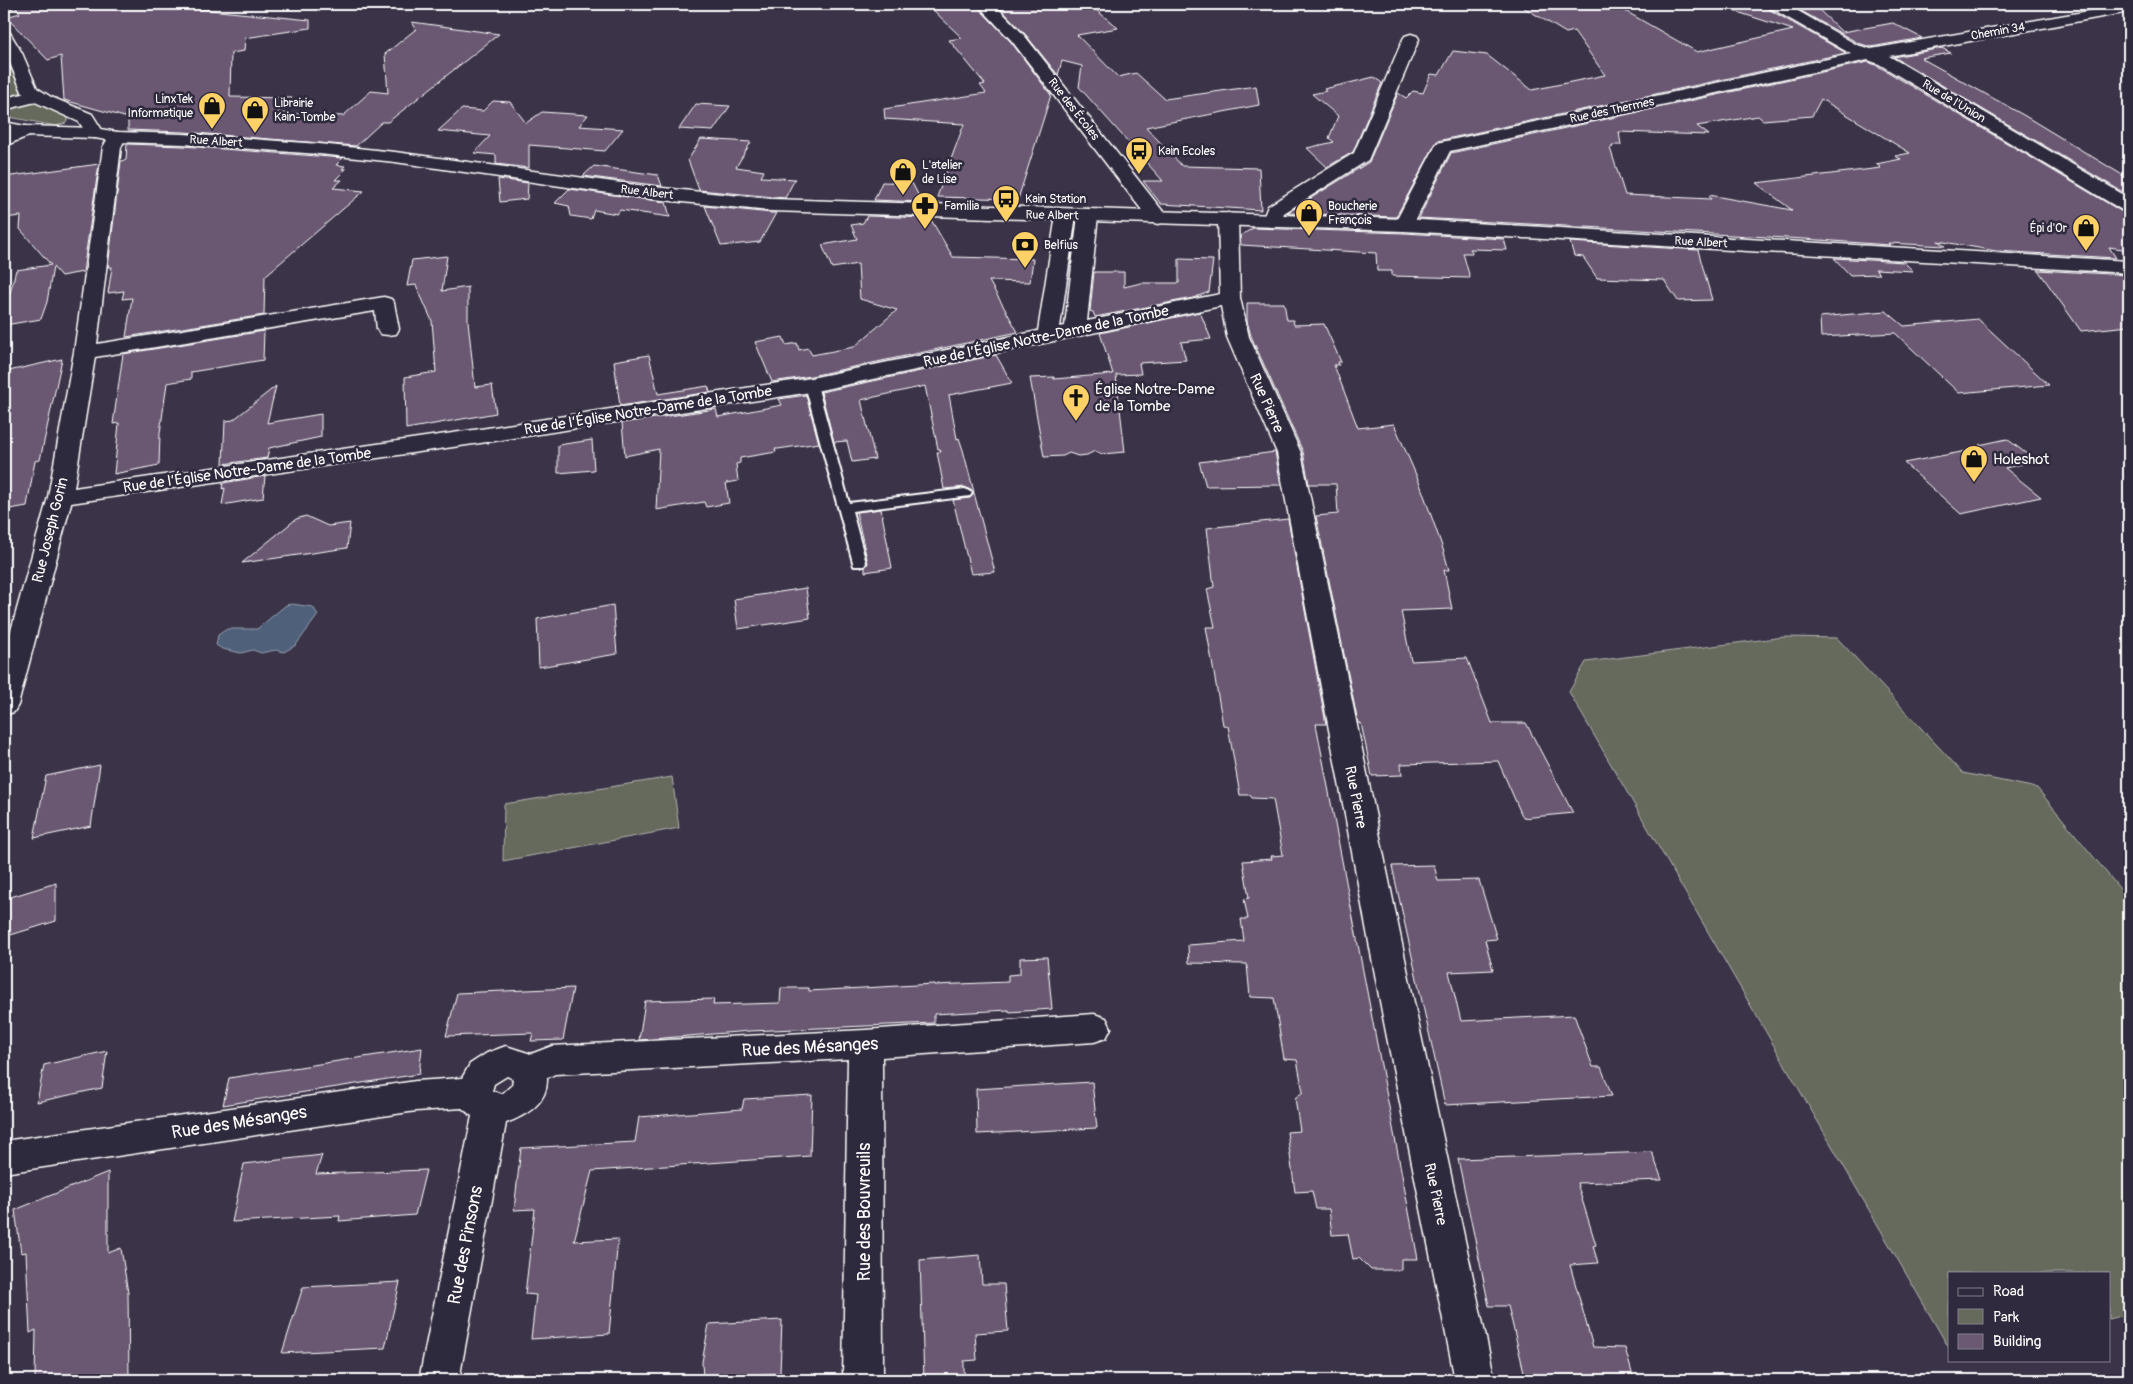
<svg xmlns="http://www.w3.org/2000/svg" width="2133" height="1384" viewBox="0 0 2133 1384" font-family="Pangolin,sans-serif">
<rect width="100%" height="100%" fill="#3b3348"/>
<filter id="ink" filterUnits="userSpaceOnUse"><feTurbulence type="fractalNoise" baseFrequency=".02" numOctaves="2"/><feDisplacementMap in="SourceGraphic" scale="10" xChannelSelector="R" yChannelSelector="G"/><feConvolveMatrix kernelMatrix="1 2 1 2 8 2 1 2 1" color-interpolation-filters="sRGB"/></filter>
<g filter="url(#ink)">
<!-- green -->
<path fill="#656a5c" stroke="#b2b4ae" d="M4 53 21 92 4 99Z
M25 99 69 117 66 123 56 126 4 116V108Z
M1784 637 1837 638 1963 773 2037 788 2129 900V1314L2109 1319V1273H1949V1348L1569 692 1586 662Z
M672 777 679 828 503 861 504 804Z"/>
<!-- water -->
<path fill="#4f617a" stroke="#95a0af" d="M292 604 313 607 318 615 296 645 284 652 276 650 261 653 253 650 241 653 222 649 216 645 218 635 227 629H257L286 605Z"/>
<!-- building -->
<path fill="#6b5973" stroke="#fff" fill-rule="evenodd" d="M17 4H149L310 20V28L245 38 244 51 231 53 230 97 292 98 278 113 343 116 371 91 388 93 385 54 416 29 412 22 499 34 388 122H382L356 146 183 132 128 130V118L64 100 61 56 48 60 6 17 20 13 15 7Z
M954 4H975L1011 42 1051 95 1018 199 937 197 964 124 885 119 884 109 986 93 980 85 985 84 949 40 962 38 930 7Z
M996 4H1089L1118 28 1077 35 1118 77 1136 73 1165 99 1256 86 1259 105 1146 127 1182 166 1259 168 1261 210 1161 204 1143 181H1163L1079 87 1082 66 1062 61 1058 75 1025 34Z
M1518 4H1613L1697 52 1793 30 1728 9V4H1765L1768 9 1846 53 1437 141 1396 217 1287 213 1369 162 1398 93 1406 98 1413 91 1423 93 1431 74 1439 75 1453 51 1487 55 1532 90 1605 75 1574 31 1566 33Z
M1789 4H1813L1842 32 1893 23 1922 38 1871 47 1858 43Z
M1942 48 1951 53 1921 58 2025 116 2129 179V190L2121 191 1894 57Z
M1868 62 1878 66 2129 216V250L2109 247 2116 258 1996 251 1938 241 1945 246 1888 243 1890 245 1805 239 1419 218 1451 153ZM1821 99 1910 153 1895 156 1901 159 1876 164 1881 168 1756 183 1792 210 1709 195 1711 199 1625 195 1610 148 1613 147 1612 145H1621L1619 132 1709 135 1697 126 1758 116 1763 120 1812 116Z
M1374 77 1382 83 1353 152 1327 167 1307 148 1334 142 1329 138 1338 116 1312 94 1326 91 1324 89Z
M493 101 510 102 526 123 542 112 588 115 579 126 623 129 605 151 529 145V168L496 164V155L474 153 490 136 438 131 462 109 483 111Z
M696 104 730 106 713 131 679 129Z
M701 139 751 142 736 167 764 171 761 177 795 179 785 198 699 190 688 160Z
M127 144 183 146 343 158 336 165 345 166 342 169H346L335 180H342L333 188 364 191 265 276 264 315 126 337 132 298 122 299 124 291 108 293 112 267H108L121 161 126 160Z
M99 164 83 272 61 276 53 267 47 302 41 319 5 325 9 308H6L16 270 51 265 20 229 21 216 4 218V177Z
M594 166 658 175 662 186 583 176Z
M498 179 528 183 527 199 500 202Z
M882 182 912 183 922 202 874 200Z
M569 189 666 202 670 217 620 210 617 214 594 210 591 219 571 216 569 206 555 203Z
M705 206 771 213H776L760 242 721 246Z
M867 216 930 218 953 257 1033 259 1030 282 989 281 1018 332 811 376 772 382 755 342 783 337 786 345 797 343 799 350 808 348 812 355 854 347 897 310 860 299 858 264 832 268 822 245 857 239 851 225 863 223Z
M1253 228 1404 233 1504 239 1507 250 1470 249 1473 253H1463L1470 278 1392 276V271H1377L1376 253 1241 245 1240 236Z
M1570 242 1698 250 1712 300 1678 301 1664 280 1597 278 1583 257 1574 256Z
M447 256 442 291 468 287V321L475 387 492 385 496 413 406 429 405 377 436 372 432 321 416 285 407 286 412 260Z
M1834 258 1904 262 1913 271 1875 269 1880 274 1850 275Z
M1179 259 1213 260 1209 292 1193 298 1095 317 1093 312 1090 311 1094 272H1124V287L1141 283H1179Z
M2038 270 2127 275 2129 278V326L2081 331Z
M1247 303H1284L1287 320H1293L1294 325 1324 324 1341 362H1338L1339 365H1334L1358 428 1394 424 1420 484 1443 549 1449 570H1444L1452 609 1401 611 1411 661 1467 658 1492 723H1526L1573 813 1523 818 1498 761 1401 764 1402 775 1372 776 1361 723H1358L1316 516 1338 514 1336 484H1309L1303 452 1251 336 1247 321Z
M1886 311 1904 326 1978 319 2049 385 1959 393 1895 333 1821 337 1820 317Z
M1200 312 1211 339 1181 342 1186 360 1139 363 1141 374 1116 375 1125 452 1102 454 1095 451 1087 455 1078 456 1069 453 1063 456 1044 457 1030 378 1054 377V379L1113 374 1100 333Z
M264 331 263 360 191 372V379L167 383 160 433 159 465 114 474 119 423 113 424 123 354Z
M649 355 658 394 708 386 710 392 620 406 614 361Z
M996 355 1012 383 949 395 957 439 959 438 963 450 974 492 965 487 944 489 937 452H941L940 449H938L925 386 861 400 875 459 852 462 847 441 834 442 821 392Z
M62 359 40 460 35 461 27 506 4 510V372Z
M276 386 267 423 321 414V437L269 448 267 458 223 464 225 421 233 420Z
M806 395 819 443 778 449H775L776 452 740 458V463L736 464 738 481 726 483 729 503 706 507 704 502 656 510 659 449 625 456 622 423 716 409 718 417 782 405 779 399Z
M2007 439 2036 461 2005 468 2041 497 1961 514 1904 463 1982 448 1979 445Z
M592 440 594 470 558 473V445Z
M1275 452 1281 485 1206 486 1199 462Z
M265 476 263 498 222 505 225 488 222 489 223 483Z
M974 493 995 572 971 574 953 500 970 498Z
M881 509 892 568 865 572V567L868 563 856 512Z
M306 516 328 526 350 523 347 548 242 563 296 519Z
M1288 519 1326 724H1316L1418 1259H1401V1270H1371L1359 1258 1353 1259 1348 1234 1332 1235 1329 1209H1316L1312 1191 1295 1192 1287 1132 1300 1131 1295 1098 1303 1092 1297 1060 1284 1059 1274 998 1250 997 1247 964 1189 963 1188 945 1244 941 1241 919H1248L1244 899 1249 898 1243 861 1272 859 1271 856 1283 855 1273 799 1252 798 1250 795H1240L1228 726 1223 725 1206 627H1215L1207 589 1214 587 1207 528Z
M806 588 810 618 738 629 734 599Z
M613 605 617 654 539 667 537 619Z
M100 765 91 826 34 838 46 776Z
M1434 865 1438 881 1479 880 1497 939 1485 940 1493 970 1449 972 1461 1021 1574 1015 1593 1067H1601L1612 1096 1445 1105 1392 866Z
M56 883V921L4 937V899Z
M1047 957 1052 1009 1009 1012V1010L934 1014V1023L750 1031 639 1040 645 1001 714 999 713 1005 780 1003 781 988H809V991L934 984V985L1008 982V975L1020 974V958Z
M573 988 563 1040 531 1041 533 1033 446 1036 457 993Z
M422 1048 419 1074 223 1105 229 1078Z
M107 1051 102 1088 37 1102 44 1065Z
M1092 1082 1097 1128 977 1134 976 1089Z
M812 1095 810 1156 592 1171 574 1241 618 1239 609 1334 531 1339 536 1295 525 1294 535 1209 514 1210 521 1148 635 1142 639 1117 742 1109 744 1099Z
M1652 1152 1662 1180 1577 1183 1596 1245 1593 1246 1598 1263 1570 1265 1593 1347 1625 1348 1634 1380H1526L1508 1306H1489L1458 1159Z
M322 1155 316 1174 426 1170 415 1215 339 1221 340 1216 232 1222 244 1164Z
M108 1172V1253L121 1248 128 1293 129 1380H35L36 1330 30 1333 26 1252 21 1253 15 1210Z
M980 1255 982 1284H1004L1008 1331 975 1333 977 1360 964 1361V1380H924L920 1260Z
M400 1282 385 1348 282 1353 303 1287Z
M782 1320 780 1373 703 1378 702 1362 709 1324Z"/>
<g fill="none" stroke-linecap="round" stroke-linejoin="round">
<defs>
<path id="service" d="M811 381 817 385 849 503 965 489 972 493 970 496 852 511 866 563 864 566H854L805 385Z"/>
<path id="minor" d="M4 4H15L13 7 4 10Z
M977 4H994L1024 35 1165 214 1168 218 1165 222 1158 224 1151 222 1012 41Z
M1767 4H1786L1857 45 1871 49 2129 4V12L1889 56 2129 198V212L2122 210 1879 64 1868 60 1450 151 1411 229 1404 231 1397 229 1394 225 1437 143 1851 54 1769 7Z
M4 31 10 33 22 53 37 88 51 97 92 114 104 133 101 137 95 138 89 137 79 122 35 102 4 110V98L23 94 4 49Z
M1411 34 1417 36 1419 39 1368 160 1284 213 1279 225 1272 227 1265 225 1262 221 1268 206 1354 153 1403 39 1405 36Z
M25 126 31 127 34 131 31 135 4 146V134Z
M117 132 123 133 126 137 121 147 97 344 384 297 391 299 394 303 399 329 396 334 388 335 380 334 377 329 375 311 95 357 74 488 494 427 811 378 1038 331 1056 215 1059 211 1066 209 1073 211 1076 215 1060 327 1065 326 1078 215 1081 211 1088 209 1095 211 1098 215 1087 321 1220 294 1218 219 1221 215 1228 213 1235 215 1238 219 1240 298 1249 337 1301 453 1417 1017 1495 1380H1455L1383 1017 1277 453 1227 337 1221 306 811 392 494 441 71 503 18 705 14 712 4 715V656L48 497 74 352 103 147 111 133Z
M1094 1014 1106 1018 1111 1028 1106 1038 1094 1042 882 1057 883 1380H843L848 1059 555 1074 547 1078C548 1103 527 1115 506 1123L459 1380H419L472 1116 462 1108 416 1111 4 1173V1141L416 1081 462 1078 470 1064 487 1053 506 1046 531 1054 552 1046 865 1030ZM507 1076 513 1079 512 1085 502 1094 492 1091 494 1084Z"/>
<path id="tertiary" d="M4 122 25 126 95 128 117 132 183 134 319 144 395 152 643 186 771 199 1404 219 2129 261V273L1404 231 771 211 643 198 395 162 319 154 183 144 117 142 95 138 25 136 4 132Z"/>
</defs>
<!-- service casing -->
<use href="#service" stroke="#fff" stroke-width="4"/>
<!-- minor casing -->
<use href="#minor" stroke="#fff" stroke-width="3"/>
<!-- tertiary casing -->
<use href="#tertiary" stroke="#fff" stroke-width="3"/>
<!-- service -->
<use href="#service" fill="#2f2a3d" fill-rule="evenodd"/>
<!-- minor -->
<use href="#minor" fill="#2f2a3d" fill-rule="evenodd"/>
<!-- tertiary -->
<use href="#tertiary" fill="#2f2a3d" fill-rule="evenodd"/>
</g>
</g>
<!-- icons -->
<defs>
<symbol id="shop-pin" viewBox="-11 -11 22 30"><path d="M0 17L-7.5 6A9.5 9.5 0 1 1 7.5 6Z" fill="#ffd166" stroke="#2f2a3d"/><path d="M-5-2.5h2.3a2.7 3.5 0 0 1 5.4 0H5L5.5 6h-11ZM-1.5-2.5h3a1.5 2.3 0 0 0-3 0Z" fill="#111"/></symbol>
<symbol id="bus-pin" viewBox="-11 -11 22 30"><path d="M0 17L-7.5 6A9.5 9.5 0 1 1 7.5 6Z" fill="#ffd166" stroke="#2f2a3d"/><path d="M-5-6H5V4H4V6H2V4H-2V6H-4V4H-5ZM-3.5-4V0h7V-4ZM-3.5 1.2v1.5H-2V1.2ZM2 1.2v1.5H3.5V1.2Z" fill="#111"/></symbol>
<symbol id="pharmacy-pin" viewBox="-11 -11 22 30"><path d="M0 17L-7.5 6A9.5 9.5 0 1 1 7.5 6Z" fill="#ffd166" stroke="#2f2a3d"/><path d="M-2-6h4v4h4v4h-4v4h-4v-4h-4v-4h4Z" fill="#111"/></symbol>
<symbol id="bank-pin" viewBox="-11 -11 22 30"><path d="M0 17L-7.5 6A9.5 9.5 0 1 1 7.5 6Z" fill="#ffd166" stroke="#2f2a3d"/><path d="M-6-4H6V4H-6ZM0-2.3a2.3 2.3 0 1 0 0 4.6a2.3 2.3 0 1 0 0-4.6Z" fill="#111"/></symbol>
<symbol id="church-pin" viewBox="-11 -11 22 30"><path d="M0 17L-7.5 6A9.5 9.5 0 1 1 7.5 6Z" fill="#ffd166" stroke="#2f2a3d"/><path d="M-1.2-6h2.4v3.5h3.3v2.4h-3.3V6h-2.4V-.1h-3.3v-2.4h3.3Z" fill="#111"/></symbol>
</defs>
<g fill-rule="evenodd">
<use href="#shop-pin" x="196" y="90" width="32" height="43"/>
<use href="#shop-pin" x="239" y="94" width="32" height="43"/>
<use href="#bus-pin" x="1123" y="135" width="32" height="43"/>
<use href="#shop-pin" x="887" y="156" width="32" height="43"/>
<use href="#bus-pin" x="990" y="183" width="32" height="43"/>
<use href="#pharmacy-pin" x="909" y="190" width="32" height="43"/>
<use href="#shop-pin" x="1293" y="197" width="32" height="43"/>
<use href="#shop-pin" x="2070" y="212" width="32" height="43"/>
<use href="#bank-pin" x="1009" y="229" width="32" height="43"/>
<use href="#church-pin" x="1060" y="382" width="32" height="43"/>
<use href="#shop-pin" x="1958" y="443" width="32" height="43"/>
</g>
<g text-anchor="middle" stroke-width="5" stroke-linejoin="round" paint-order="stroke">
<!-- far-street labels -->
<g font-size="12" fill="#fff" stroke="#2f2a3d">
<text transform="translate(1998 31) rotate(-10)" y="4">Chemin 34</text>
<text transform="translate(1954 101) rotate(31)" y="4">Rue de l'Union</text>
<text transform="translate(1074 109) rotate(52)" y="4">Rue des Écoles</text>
<text transform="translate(1612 110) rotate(-12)" y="4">Rue des Thermes</text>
<text transform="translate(216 141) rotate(4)" y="4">Rue Albert</text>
<text transform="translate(647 192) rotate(7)" y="4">Rue Albert</text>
<text transform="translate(1052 215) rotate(1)" y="4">Rue Albert</text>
<text transform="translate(1701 242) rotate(3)" y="4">Rue Albert</text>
</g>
<!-- far-poi labels -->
<g font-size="12" fill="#fff" stroke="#2f2a3d" text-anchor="start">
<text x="193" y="103" text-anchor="end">LinxTek<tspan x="193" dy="14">Informatique</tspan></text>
<text x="274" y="107">Librairie<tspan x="274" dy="14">Kain-Tombe</tspan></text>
<text x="1158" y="155">Kain Ecoles</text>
<text x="922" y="169">L'atelier<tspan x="922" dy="14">de Lise</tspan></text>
<text x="1025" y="203">Kain Station</text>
<text x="944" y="210">Familia</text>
<text x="1328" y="210">Boucherie<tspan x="1328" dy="14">François</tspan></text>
<text x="2067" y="232" text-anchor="end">Épi d'Or</text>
<text x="1044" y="249">Belfius</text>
</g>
<!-- street labels -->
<g font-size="15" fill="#fff" stroke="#2f2a3d">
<text transform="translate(1046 336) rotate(-12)" y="5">Rue de l’Église Notre-Dame de la Tombe</text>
<text transform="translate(1267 403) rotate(66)" y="5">Rue Pierre</text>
<text transform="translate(648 410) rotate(-9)" y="5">Rue de l’Église Notre-Dame de la Tombe</text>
<text transform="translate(247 470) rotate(-8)" y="5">Rue de l’Église Notre-Dame de la Tombe</text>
<text transform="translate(50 530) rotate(-76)" y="5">Rue Joseph Gorin</text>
<text transform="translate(1356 797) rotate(79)" y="5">Rue Pierre</text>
<text transform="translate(1436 1194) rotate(78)" y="5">Rue Pierre</text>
</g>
<!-- poi labels -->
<g font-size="15" fill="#fff" stroke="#2f2a3d" text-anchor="start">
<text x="1095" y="394">Église Notre-Dame<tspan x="1095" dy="17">de la Tombe</tspan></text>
<text x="1993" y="464">Holeshot</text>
</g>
<!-- near-street labels -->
<g font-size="18" fill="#fff" stroke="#2f2a3d">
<text transform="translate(810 1047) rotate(-3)" y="6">Rue des Mésanges</text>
<text transform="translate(239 1122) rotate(-9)" y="6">Rue des Mésanges</text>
<text transform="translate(864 1212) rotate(-90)" y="6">Rue des Bouvreuils</text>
<text transform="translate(465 1245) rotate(-79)" y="6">Rue des Pinsons</text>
</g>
</g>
<!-- margin -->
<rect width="2133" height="1384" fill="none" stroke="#2f2a3d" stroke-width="20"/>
<rect x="10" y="10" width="2113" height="1364" fill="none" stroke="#fff" stroke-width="2" filter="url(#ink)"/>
<!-- legend -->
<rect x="1948" y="1272" width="162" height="90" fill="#2f2a3d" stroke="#827f8b"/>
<rect x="1958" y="1288" width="25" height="8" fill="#2f2a3d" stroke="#827f8b"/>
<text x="1993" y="1296" font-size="15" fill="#ffffff">Road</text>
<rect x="1958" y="1309" width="25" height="15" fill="#656a5c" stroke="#827f8b"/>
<text x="1993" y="1322" font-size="15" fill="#ffffff">Park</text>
<rect x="1958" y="1334" width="25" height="15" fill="#6b5973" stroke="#827f8b"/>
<text x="1993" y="1346" font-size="15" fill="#ffffff">Building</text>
</svg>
